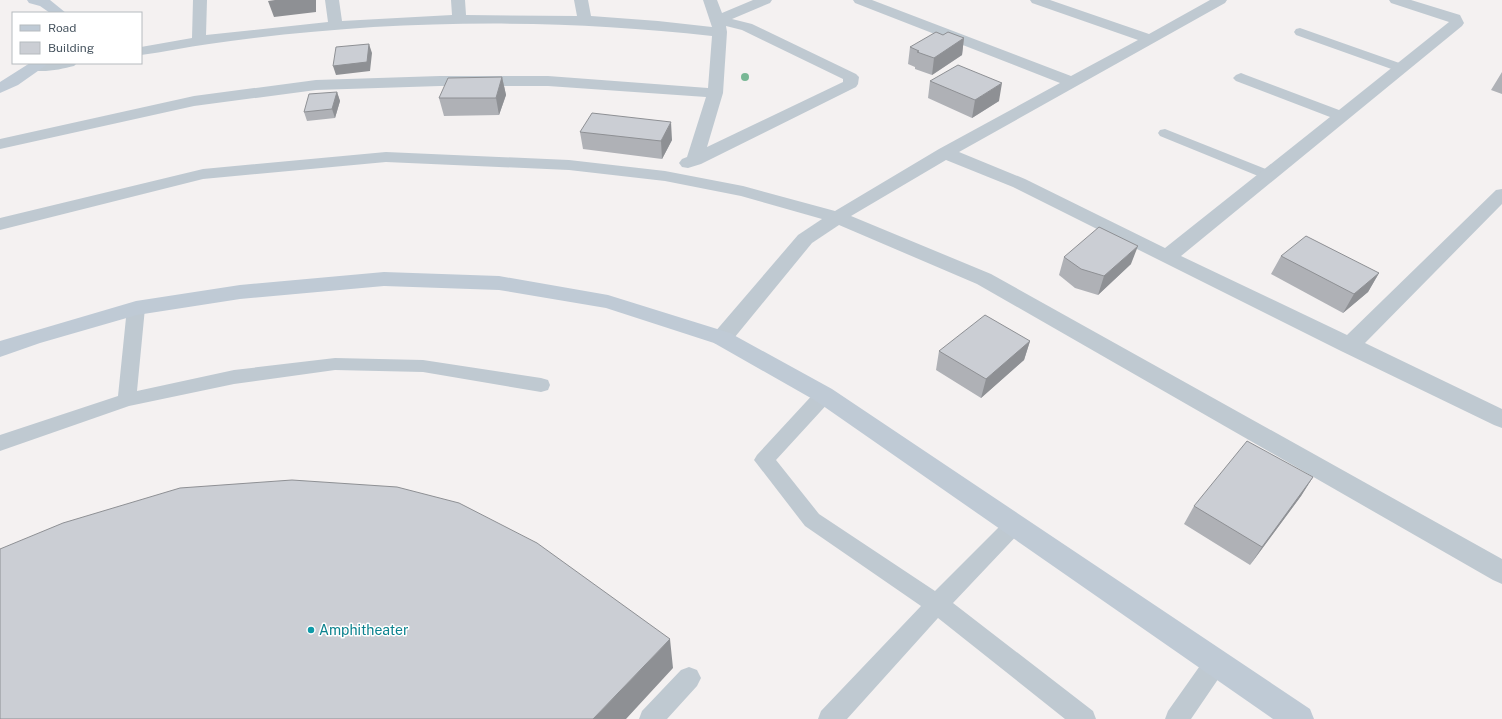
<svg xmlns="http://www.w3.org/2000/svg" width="1502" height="719" viewBox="0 0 1502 719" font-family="'Public Sans',sans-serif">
<rect width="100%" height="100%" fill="#f4f1f1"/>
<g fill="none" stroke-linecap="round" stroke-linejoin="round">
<!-- lane -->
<path fill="#bfc9d1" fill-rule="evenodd" d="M1300 28 1405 65 1407 68 1405 71H1397L1296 35 1294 32 1296 29Z
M1165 129 1273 172 1275 175 1273 178 1268 179 1263 178 1160 136 1158 133 1160 130Z
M136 302 142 304 145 308 137 391 234 370 335 358 423 360 541 378 548 380 550 385 548 390 541 392 423 372 335 370 234 384 129 406 0 451V435L118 396 127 308 130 304Z
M824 388 831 390 833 395 831 400 776 460 819 514 935 591 1008 518 1015 515 1022 518 1026 524 1022 530 953 603 1093 711 1096 719H1065L938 618 847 719H818L821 711 921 606 805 526 754 460 757 455 817 390Z
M1217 650 1225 653 1229 661 1225 669 1191 719H1165L1168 711 1209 653Z
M689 667 697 670 701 678 697 686 667 719H639L642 711 681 670Z"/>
<!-- street -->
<path fill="#bfc9d1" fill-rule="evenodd" d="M193 0H207L206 35 328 22 325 0H339L342 21 452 15 451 0H465L466 15 577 16 574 0H588L591 16 658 21 712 27 703 0H717L722 13 753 0H772L770 3 732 19 752 24 856 74 859 77 858 84 856 87 701 164 688 168 682 167 679 163 682 159 687 157 706 97 548 86H440L316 90 194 106 0 149V139L194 96 316 80 440 76H548L708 88 712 36C545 17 376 20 209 44 187 47 164 52 141 55V47L192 38ZM726 26 742 30 843 79V82L707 147 723 93 727 32Z
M853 0H872L1071 76 1138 40 1032 3 1030 0H1050L1149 34 1210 0H1227L1225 3 959 152 1025 179 1165 248 1330 117 1236 81 1233 78 1236 75 1241 73 1246 75 1339 110 1449 22 1391 3 1389 0H1411L1460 15 1464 23 1462 26 1181 256 1347 335 1496 190 1502 189V204L1365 343 1502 409V428L1494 425 1341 351 1013 187 946 160 851 216 991 274 1502 559V584L1493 580 977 284 839 225 812 243 730 343 722 345 714 343 711 338 714 333 798 235 822 219 741 196 665 181 569 170 386 162 203 179 0 230V218L203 169 386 152 569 160 665 171 743 186 835 211 939 149 1060 83 855 3Z
M35 63H77L74 66C62 69 44 73 32 70L29 67 32 64Z"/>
<!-- secondary -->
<path fill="#bfcad5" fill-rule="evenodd" d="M27 0H50L66 13H50L40 6 29 3Z
M30 63H48L45 66 18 85 0 93V82Z
M384 272 499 276 608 295 730 333 832 389 1310 709 1314 719H1273L816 401 714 343 606 308 499 290 384 286 240 299 137 315 40 343 0 357V341L136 301 240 285Z"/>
</g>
<!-- trees -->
<circle fill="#78b795" cx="745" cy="77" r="4"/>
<!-- wall -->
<path fill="#afb1b6" d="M943 35 964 38 962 55 932 75 915 69V67L908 64 910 47Z
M1502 72V94L1491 90Z
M502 77 506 95 499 115 444 116 439 98Z
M930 81 999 101 972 118 928 98Z
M337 92 340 101 335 118 307 121 304 112Z
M580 132 672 140 662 159 583 149Z
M1281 256 1379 273 1368 292 1343 313 1271 274Z
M1064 257 1131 264 1098 295 1075 288 1059 275Z
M1030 341 1024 360 981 398 936 370 939 351Z
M1313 477 1301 496 1250 565 1184 524 1194 506Z"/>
<!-- shaded-wall -->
<path fill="#8e9094" d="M275 0H316V12L274 17 268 1Z
M964 38 962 55 932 75 934 58Z
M369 44 372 53 370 71 336 75 333 66Z
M502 77 506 95 499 115 496 98Z
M1002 83 999 101 972 118 975 100Z
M337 92 340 101 335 118 332 109Z
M671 122 672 140 662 159 661 141Z
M1138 246 1131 264 1098 295 1104 276Z
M1379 273 1368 292 1343 313 1354 294Z
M1030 341 1024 360 981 398 986 379Z
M1313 477 1301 496 1250 565 1262 547Z
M670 639 673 668 626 719H593Z"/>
<!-- building -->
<path fill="#cbced4" stroke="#8e9094" d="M936 32 943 35 948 32 964 38 934 58 917 52 919 51 910 47Z
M369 44 367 62 333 66 336 47Z
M958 65 1002 83 975 100 930 81Z
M502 77 496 98H439L448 78Z
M337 92 332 109 304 112 309 94Z
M592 113 671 122 661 141 580 132Z
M1099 227 1138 246 1104 276 1081 269 1064 257Z
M1306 236 1379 273 1354 294 1281 256Z
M985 315 1030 341 986 379 939 351Z
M1247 441 1313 477 1262 547 1194 506Z
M292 480 397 487 459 503 537 543 670 639 593 719H0V549L63 523 180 488Z"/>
<!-- markers -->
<circle fill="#0f9aa8" stroke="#fff" stroke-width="1.5" cx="311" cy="630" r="4"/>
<g text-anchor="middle" stroke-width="3" stroke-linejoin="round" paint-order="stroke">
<!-- near-culture labels -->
<g font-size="14" fill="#0d838f" stroke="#fff" text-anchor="start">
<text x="319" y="635">Amphitheater</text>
</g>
</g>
<!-- legend -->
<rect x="12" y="12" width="130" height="52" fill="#ffffff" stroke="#b6bbbf"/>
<rect x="20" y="25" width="20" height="6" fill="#bfcad5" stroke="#b6bbbf"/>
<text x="48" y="32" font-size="12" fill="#485560">Road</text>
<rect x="20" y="42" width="20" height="12" fill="#cbced4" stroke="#b6bbbf"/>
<text x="48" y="52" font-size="12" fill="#485560">Building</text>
</svg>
